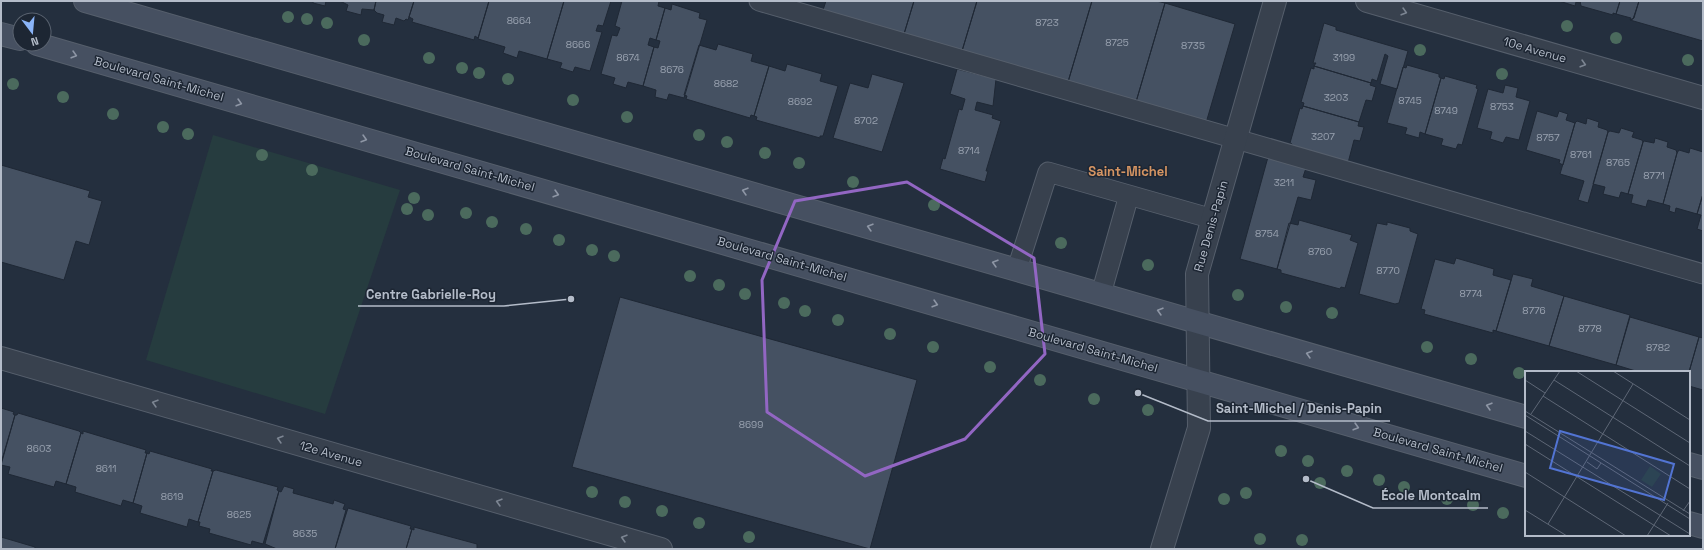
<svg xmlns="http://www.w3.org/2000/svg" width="1704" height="550" viewBox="0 0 1704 550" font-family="'Space Grotesk',sans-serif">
<rect width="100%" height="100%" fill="#242f3e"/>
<!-- green -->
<path fill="#263c3f" d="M213 135 400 190 325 414 146 360Z"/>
<!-- building -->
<path fill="#455162" stroke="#1f2835" d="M313 1H326L325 6 313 3Z
M340 1H376L374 10 362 9 361 15 346 11 348 5Z
M376 1H414L408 20 406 19 404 21 396 18 394 25 382 22 384 15 377 13 374 10Z
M414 1H489L478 38 475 36 474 40 412 22 413 19 409 17Z
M489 1H564L547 59 519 51 517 58 503 53 505 47 478 39Z
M564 1H611L603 26 598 25 596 31 602 32 590 71 575 67 573 72 560 68 562 63 547 59Z
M622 1H659L658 6 665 8 656 40 650 38 648 45 654 47 643 86 628 82 626 88 613 84 615 78 601 74 612 35 617 36 620 28 615 26Z
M826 1H914L904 34 823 10Z
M914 1H977L962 51 904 34Z
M977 1H1092L1068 82 962 51Z
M1092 1H1156L1165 3 1136 102 1068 82Z
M1559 1H1580V3L1576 2 1575 6Z
M1580 1H1620L1616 14 1613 13V15L1581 6Z
M1620 1H1639L1633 19 1630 20 1631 18 1616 14Z
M1639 1H1703V41L1630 20 1634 18Z
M1165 3 1235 24 1206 123 1136 102Z
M672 4 700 13 699 18 707 20 684 98 669 94 667 100 655 97 656 90 643 86 654 47 658 48 660 41 656 40 665 8 671 10Z
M1324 23 1336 27V30L1408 51 1397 89 1380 84 1388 56 1385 54 1377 81 1372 79 1371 83 1314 66 1316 63H1313Z
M718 44 753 54 751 61 769 66 754 116 751 115 750 118 686 99 687 96 684 95 699 45 716 50Z
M787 64 822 74 820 81 838 86 823 136H820V138L756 120 757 117 754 116 769 66 785 71Z
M1407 65 1439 74V77L1441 78 1425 134 1420 132 1419 138 1405 134 1407 128 1387 123 1403 67 1406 68Z
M1314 66 1371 83 1370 85 1376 87 1372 101 1366 100 1359 122 1303 106 1304 103 1301 102 1311 68 1314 69Z
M957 69 996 79 993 106 977 102 975 110 993 115 992 118 1001 121 986 171H988L985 182 940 169 943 158 945 159 959 109 962 110 965 99 950 94Z
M872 74 904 83 882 152 833 138 850 83 868 88Z
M1445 76 1477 85 1476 88 1478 89 1462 145 1458 144 1456 149 1441 145 1443 139 1425 134 1441 78 1444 79Z
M1505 85 1518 88 1516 97 1530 101 1519 140 1506 137 1503 143 1490 139 1492 132 1477 128 1488 89 1503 93Z
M1303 106 1359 122 1358 126 1364 127 1360 141 1354 140 1348 163 1292 146V144L1290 143 1300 108 1302 109Z
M1537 111 1557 117 1559 111 1568 114 1566 120 1575 123 1563 165 1559 163 1560 160 1526 150Z
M1587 118 1599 122 1598 127 1607 130 1608 132 1588 203 1578 200 1584 181 1560 174 1575 123 1577 121 1586 124Z
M1621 128 1634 132 1632 137 1642 140 1643 142 1628 194 1621 192 1619 198 1603 194 1605 187 1593 184 1608 132 1610 131 1619 133Z
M1655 138 1668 142 1667 147 1676 150 1677 153 1663 204 1648 200 1646 207 1631 203 1633 195 1628 194 1643 142 1644 141 1654 143Z
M1690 148 1703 152V194L1697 214 1676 208 1675 213 1669 211 1670 206 1663 204 1677 153 1679 150 1689 153Z
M1268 157 1306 168 1303 177 1316 180 1311 200 1298 197 1277 269 1240 259Z
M1 165 90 191 88 197 102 201 89 245 76 241 64 280 1 262Z
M1703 194V231L1697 229 1701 215 1697 214Z
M1299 220 1352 235 1350 240 1358 243 1345 288 1341 287 1340 289 1281 273V270L1277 269 1289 223 1298 225Z
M1387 222 1410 228V231L1418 234 1399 303 1395 304 1359 294 1377 223 1387 225Z
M1456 258 1494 269 1493 275 1511 280 1496 331 1493 330V333L1424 314 1425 310 1421 309 1435 259 1454 264Z
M1513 274 1533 279 1531 286 1564 296 1549 346 1496 331Z
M1564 296 1630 315 1616 365 1549 346Z
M620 297 917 380 870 549 572 467Z
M1630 317 1699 337 1689 372H1639L1616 365Z
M1699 337 1703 338V390L1689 386V372Z
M1 408 14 412 13 414 15 415 1 463Z
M18 413 79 431 81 433 66 484 56 481 54 487 8 474 10 467 1 465 15 415H17Z
M83 431 146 450 145 453H147L133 503 123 500 121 506 75 492 76 487 66 484 81 433 83 434Z
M150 451 212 469 211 471H213L198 522 189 519 187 527 140 513 142 506 133 503 147 453 149 454Z
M216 470 278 487 277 490 279 491 263 544 252 541 251 545 209 533 210 529 199 526 200 522H198L213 471Z
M284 486 294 489 293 493 333 504 334 500 345 504 343 509 346 510 335 549H277L265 544 279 491 281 492Z
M348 508 411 526 410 529H412L406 549H335Z
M414 527 477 544V549H406L412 529 414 530Z
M1 537 35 547V549H1Z"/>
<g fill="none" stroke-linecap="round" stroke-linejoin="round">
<defs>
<path id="service" d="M759 1 1703 274
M1017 269 1048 172 1213 219
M1101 294 1129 195"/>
<path id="minor" d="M1367 1 1703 98
M1 358 661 549
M1162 549 1199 428 1197 274 1275 1"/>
<path id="secondary" d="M85 1 1526 417
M1 34 20 39
M37 44 1526 476
M1689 464 1703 468
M1689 523 1703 527"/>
</defs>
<!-- service casing -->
<use href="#service" stroke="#565f6c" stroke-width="21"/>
<!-- minor casing -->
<use href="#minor" stroke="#565f6c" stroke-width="24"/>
<!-- secondary casing -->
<use href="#secondary" stroke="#565f6c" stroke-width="24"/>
<!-- service -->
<use href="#service" stroke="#38414e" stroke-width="19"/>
<!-- minor -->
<use href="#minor" stroke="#38414e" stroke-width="22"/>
<!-- secondary -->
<use href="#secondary" stroke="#465061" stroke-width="22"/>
</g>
<!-- trees -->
<g fill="#4b6a5d">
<circle cx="288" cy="17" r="6"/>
<circle cx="307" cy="19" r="6"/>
<circle cx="327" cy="23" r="6"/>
<circle cx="1567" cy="26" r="6"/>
<circle cx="1616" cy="38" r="6"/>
<circle cx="364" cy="40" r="6"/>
<circle cx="1420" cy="50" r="6"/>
<circle cx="429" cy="58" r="6"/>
<circle cx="1688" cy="60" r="6"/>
<circle cx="462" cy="68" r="6"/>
<circle cx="479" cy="73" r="6"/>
<circle cx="1502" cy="74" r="6"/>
<circle cx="508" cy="79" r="6"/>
<circle cx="13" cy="84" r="6"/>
<circle cx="63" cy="97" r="6"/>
<circle cx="573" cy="100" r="6"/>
<circle cx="113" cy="114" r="6"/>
<circle cx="627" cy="117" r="6"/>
<circle cx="163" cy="127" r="6"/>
<circle cx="188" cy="134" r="6"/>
<circle cx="699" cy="135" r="6"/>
<circle cx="727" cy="142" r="6"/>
<circle cx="765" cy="153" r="6"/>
<circle cx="262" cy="155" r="6"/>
<circle cx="799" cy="163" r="6"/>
<circle cx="312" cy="170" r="6"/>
<circle cx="853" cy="182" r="6"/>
<circle cx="414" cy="198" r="6"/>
<circle cx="934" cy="205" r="6"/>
<circle cx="407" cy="209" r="6"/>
<circle cx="466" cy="213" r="6"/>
<circle cx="428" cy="215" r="6"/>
<circle cx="492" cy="222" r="6"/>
<circle cx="526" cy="229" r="6"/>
<circle cx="559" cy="240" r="6"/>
<circle cx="1061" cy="243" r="6"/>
<circle cx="592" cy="250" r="6"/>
<circle cx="614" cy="256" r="6"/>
<circle cx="1148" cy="265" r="6"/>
<circle cx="690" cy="276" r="6"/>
<circle cx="719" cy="285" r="6"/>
<circle cx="745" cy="294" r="6"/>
<circle cx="1238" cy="295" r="6"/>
<circle cx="784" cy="303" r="6"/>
<circle cx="1286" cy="307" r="6"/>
<circle cx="805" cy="311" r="6"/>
<circle cx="1332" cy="313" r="6"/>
<circle cx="838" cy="320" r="6"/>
<circle cx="890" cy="334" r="6"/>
<circle cx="933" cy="347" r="6"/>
<circle cx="1427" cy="347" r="6"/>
<circle cx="1471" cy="359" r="6"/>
<circle cx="990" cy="367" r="6"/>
<circle cx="1519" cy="373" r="6"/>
<circle cx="1040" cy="380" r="6"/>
<circle cx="1094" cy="399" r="6"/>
<circle cx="1148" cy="410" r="6"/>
<circle cx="1281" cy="451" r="6"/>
<circle cx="1308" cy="461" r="6"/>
<circle cx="1347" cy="471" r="6"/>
<circle cx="1379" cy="480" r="6"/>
<circle cx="1320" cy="483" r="6"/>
<circle cx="1404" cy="487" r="6"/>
<circle cx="592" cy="492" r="6"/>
<circle cx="1246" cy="493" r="6"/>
<circle cx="1224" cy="499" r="6"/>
<circle cx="1447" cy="499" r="6"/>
<circle cx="625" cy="502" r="6"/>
<circle cx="1473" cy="505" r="6"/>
<circle cx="662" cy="511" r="6"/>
<circle cx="1503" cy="513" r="6"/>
<circle cx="699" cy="523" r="6"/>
<circle cx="749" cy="537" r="6"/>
<circle cx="1260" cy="539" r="6"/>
<circle cx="1302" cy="540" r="6"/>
</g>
<!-- one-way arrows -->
<defs><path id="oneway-chevron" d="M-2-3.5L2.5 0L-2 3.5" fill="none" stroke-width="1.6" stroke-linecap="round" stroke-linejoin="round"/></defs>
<g stroke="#7c8592">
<use href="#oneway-chevron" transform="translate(1404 12) rotate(16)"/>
<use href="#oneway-chevron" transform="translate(1583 64) rotate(16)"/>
<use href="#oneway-chevron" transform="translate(155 403) rotate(-164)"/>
<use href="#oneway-chevron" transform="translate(280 439) rotate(-164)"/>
<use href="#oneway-chevron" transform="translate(499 502) rotate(-164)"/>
<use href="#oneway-chevron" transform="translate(624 538) rotate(-164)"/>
</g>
<g stroke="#8e96a5">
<use href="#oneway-chevron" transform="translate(74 55) rotate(16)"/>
<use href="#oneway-chevron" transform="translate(239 103) rotate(16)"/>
<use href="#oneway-chevron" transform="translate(364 139) rotate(16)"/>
<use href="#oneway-chevron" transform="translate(745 191) rotate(-164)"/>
<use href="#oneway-chevron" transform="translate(556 194) rotate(16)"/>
<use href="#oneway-chevron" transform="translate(870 227) rotate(-164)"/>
<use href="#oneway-chevron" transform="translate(995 263) rotate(-164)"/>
<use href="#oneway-chevron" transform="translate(935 304) rotate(16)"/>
<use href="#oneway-chevron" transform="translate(1160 311) rotate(-164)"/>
<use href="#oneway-chevron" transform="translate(1309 354) rotate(-164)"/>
<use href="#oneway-chevron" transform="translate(1489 406) rotate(-164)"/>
<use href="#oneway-chevron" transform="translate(1356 427) rotate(16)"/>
</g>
<!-- marked area -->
<path fill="none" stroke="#9266c3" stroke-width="3" stroke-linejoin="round" d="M907 182 1034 258 1045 354 965 439 865 476 767 412 762 280 795 201Z"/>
<g text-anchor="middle" stroke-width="3" stroke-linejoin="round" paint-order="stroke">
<!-- number labels -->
<g font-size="10" fill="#98a1af">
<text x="519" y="24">8664</text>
<text x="1047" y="26">8723</text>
<text x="1117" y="46">8725</text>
<text x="578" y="48">8666</text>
<text x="1193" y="49">8735</text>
<text x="628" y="61">8674</text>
<text x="1344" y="61">3199</text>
<text x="672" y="73">8676</text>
<text x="726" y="87">8682</text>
<text x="1336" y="101">3203</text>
<text x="1410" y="104">8745</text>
<text x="800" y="105">8692</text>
<text x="1502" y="110">8753</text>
<text x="1446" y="114">8749</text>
<text x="866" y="124">8702</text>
<text x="1323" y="140">3207</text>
<text x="1548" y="141">8757</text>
<text x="969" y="154">8714</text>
<text x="1581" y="158">8761</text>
<text x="1618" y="166">8765</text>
<text x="1654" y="179">8771</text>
<text x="1284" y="186">3211</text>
<text x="1267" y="237">8754</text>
<text x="1320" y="255">8760</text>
<text x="1388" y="274">8770</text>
<text x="1471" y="297">8774</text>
<text x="1534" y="314">8776</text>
<text x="1590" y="332">8778</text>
<text x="1658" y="351">8782</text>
<text x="751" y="428">8699</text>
<text x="39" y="452">8603</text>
<text x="106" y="472">8611</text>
<text x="172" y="500">8619</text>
<text x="239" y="518">8625</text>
<text x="305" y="537">8635</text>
</g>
<!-- street labels -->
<g font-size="12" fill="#b4bcc9" stroke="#1d2633">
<text transform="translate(1535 50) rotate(16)" y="4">10e Avenue</text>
<text transform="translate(159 79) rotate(16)" y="4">Boulevard Saint-Michel</text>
<text transform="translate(470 169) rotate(16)" y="4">Boulevard Saint-Michel</text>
<text transform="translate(1211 226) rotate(-74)" y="4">Rue Denis-Papin</text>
<text transform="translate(782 259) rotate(16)" y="4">Boulevard Saint-Michel</text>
<text transform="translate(1093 350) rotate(16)" y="4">Boulevard Saint-Michel</text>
<text transform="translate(1438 450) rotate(16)" y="4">Boulevard Saint-Michel</text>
<text transform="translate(331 454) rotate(16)" y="4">12e Avenue</text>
</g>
<!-- neighbourhood labels -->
<g font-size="13" font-weight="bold" fill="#d59563" stroke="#1d2633">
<text x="1128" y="176">Saint-Michel</text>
</g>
</g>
<!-- overview -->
<g transform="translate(1525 371)">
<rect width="165" height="165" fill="#242f3e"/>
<path d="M125 95 136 103 127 116 116 109Z" fill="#263c3f"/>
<path fill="none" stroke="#5e6776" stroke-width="1" d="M51 0 165 72M88 0 165 49M0 9 20 22M29 9 165 95M18 25 165 118M0 40 165 143M6 43 35 0M0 44 165 148M0 60 165 163M0 73 146 165M62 91 72 98 76 92M0 101 101 165M0 139 42 165M158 140 165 130M23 153 108 13M122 165 143 132"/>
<path fill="#5274d3" fill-opacity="0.15" stroke="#5274d3" stroke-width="2" d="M35 60 149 93 139 129 25 97Z"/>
<rect width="165" height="165" fill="none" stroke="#b4bcc9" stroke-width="2"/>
</g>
<!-- callouts -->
<path fill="none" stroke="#b4bcc9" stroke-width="1.5" d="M571 299L504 306H358M1138 393L1208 421H1390M1306 479L1373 508H1488"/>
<g fill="#b4bcc9" stroke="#1d2633" stroke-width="1.5">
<circle cx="571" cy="299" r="4"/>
<circle cx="1138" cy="393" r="4"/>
<circle cx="1306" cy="479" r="4"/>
</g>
<g font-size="13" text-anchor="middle" font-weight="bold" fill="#b4bcc9" stroke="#1d2633" stroke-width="3" stroke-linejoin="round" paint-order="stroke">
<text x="431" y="299">Centre Gabrielle-Roy</text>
<text x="1299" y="413">Saint-Michel / Denis-Papin</text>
<text x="1431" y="500">École Montcalm</text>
</g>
<!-- border -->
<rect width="1704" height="550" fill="none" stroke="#b4bcc9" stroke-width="4"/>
<!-- north arrow -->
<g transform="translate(32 32) rotate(164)"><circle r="19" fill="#1d2633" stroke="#59626f"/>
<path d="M0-3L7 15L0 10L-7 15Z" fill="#8ab4f8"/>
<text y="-6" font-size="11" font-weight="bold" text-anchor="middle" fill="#b4bcc9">N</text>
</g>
</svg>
